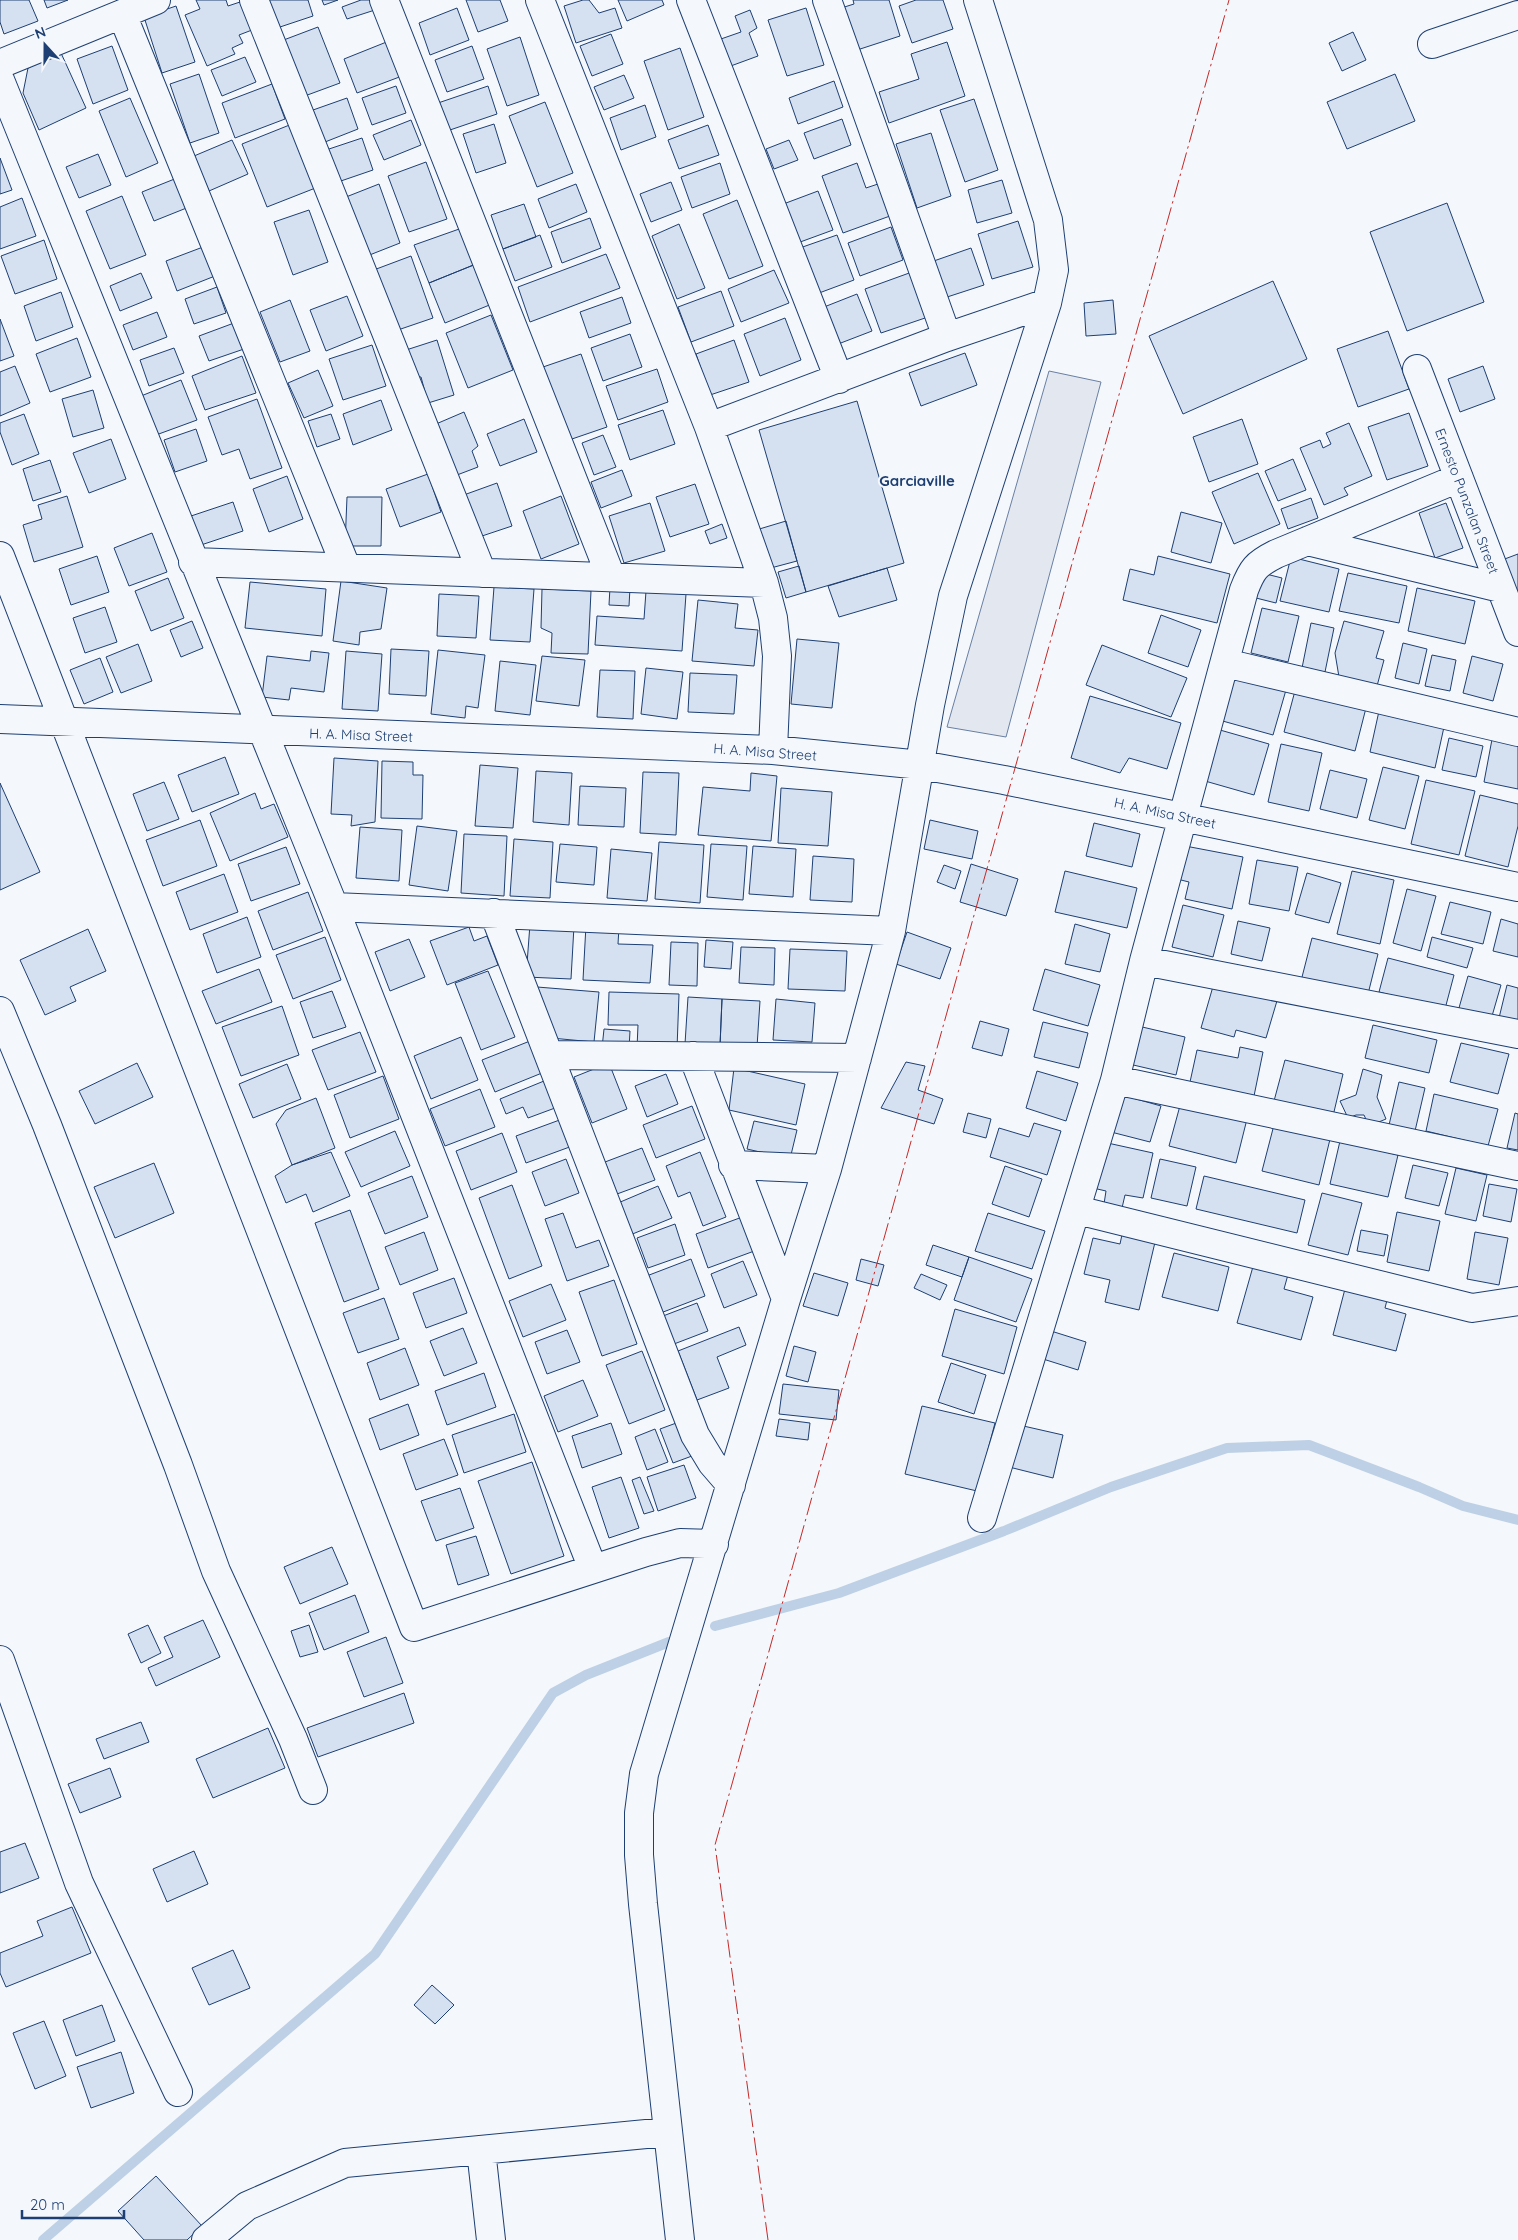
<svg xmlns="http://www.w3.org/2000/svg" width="1518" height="2240" viewBox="0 0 1518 2240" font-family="Quicksand,sans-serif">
<rect width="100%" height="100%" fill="#f4f7fb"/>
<!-- parking -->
<path fill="#e3e8f0" stroke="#687fa3" d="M1049 371 1101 382 1006 737 947 727Z"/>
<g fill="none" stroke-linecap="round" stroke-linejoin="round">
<!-- stream -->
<path stroke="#bed0e5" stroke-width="10" d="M715 1626 839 1593 1004 1531 1111 1487 1227 1448 1309 1445 1419 1487 1463 1506 1518 1520
M43 2240 375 1954 553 1693 586 1675 669 1642"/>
</g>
<!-- building -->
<path fill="#d5e0f0" stroke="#1d3f73" d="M0 0H29L38 21 4 34 0 22Z
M44 0H68L47 8Z
M196 0H226L228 6 240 2 252 30 239 35 243 43 232 48 235 54 207 66 185 15 200 9Z
M264 0H308L313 16 274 29Z
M322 0H338L324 5Z
M361 0H375L378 9 347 19 342 7Z
M466 0H500L508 21 478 32Z
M583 0H589L599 13 615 8 622 28 576 43 564 6Z
M618 0H662L664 5 627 21Z
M853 0H889L900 36 851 52 838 9 854 4Z
M916 0H943L953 29 912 43 899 6Z
M176 6 195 62 162 73 144 17Z
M457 8 469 40 430 55 419 23Z
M806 8 824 65 787 76 768 20Z
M750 10 757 28 749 33 758 56 728 67 718 40 741 32 735 16Z
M318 27 340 83 302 97 281 41Z
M1353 32 1366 60 1342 71 1329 43Z
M611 34 623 64 592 76 580 46Z
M520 37 539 95 507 106 487 49Z
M389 41 402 76 357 93 344 59Z
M947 42 965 96 889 123 879 92 919 79 911 54Z
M112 46 128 90 93 104 77 59Z
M472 46 484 79 447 92 435 60Z
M680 48 704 117 668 130 644 61Z
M61 53 86 108 39 130 23 93 28 68Z
M245 57 256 82 222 96 211 70Z
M199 74 219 133 190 143 170 84Z
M1395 74 1415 121 1347 149 1327 102Z
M624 75 634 98 604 110 594 87Z
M834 81 843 107 798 124 789 98Z
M272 84 285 119 235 138 222 103Z
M396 86 406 113 372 125 362 98Z
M488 86 497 114 447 131 438 103Z
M130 98 158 163 126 177 99 111Z
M347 98 358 129 325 142 313 110Z
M974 99 998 170 965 182 940 110Z
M545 102 573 173 537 187 509 116Z
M645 105 656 137 621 150 610 118Z
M842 119 851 145 814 159 804 133Z
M411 120 421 145 384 160 373 135Z
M292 124 318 187 267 207 242 144Z
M494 124 506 163 476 173 463 134Z
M708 125 719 155 679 169 668 140Z
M931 133 951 196 917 208 896 144Z
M362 138 373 170 335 183 323 151Z
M232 140 248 174 209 191 194 156Z
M789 140 798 160 774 169 766 149Z
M98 154 111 185 79 198 66 167Z
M0 158 12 190 0 194Z
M426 162 447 219 409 232 388 176Z
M720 163 730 194 692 208 681 177Z
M857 163 866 188 878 184 890 216 843 233 822 176Z
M177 178 189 207 154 221 142 192Z
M1002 180 1012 213 977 223 968 190Z
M671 182 682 210 651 222 640 194Z
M379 184 400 243 367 256 346 197Z
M576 184 587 212 549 228 538 199Z
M818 191 833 230 792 245 778 206Z
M122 196 146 255 110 269 86 211Z
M22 198 36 236 0 249V207Z
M737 200 763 266 729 279 703 214Z
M1447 203 1484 302 1407 331 1370 232Z
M524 204 536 237 503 249 491 215Z
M309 210 328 262 293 275 274 222Z
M590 218 601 248 562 263 551 232Z
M1018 221 1033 267 992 279 978 234Z
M679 224 705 288 677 299 652 236Z
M891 227 903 260 860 276 848 243Z
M462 228 476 264 429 283 414 245Z
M540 235 552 267 515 281 503 249Z
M837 235 854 280 811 296 794 250Z
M44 240 57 279 15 294 1 256Z
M203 247 215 276 177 291 166 261Z
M971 248 984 285 941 299 928 263Z
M606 254 620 288 530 322 518 287Z
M411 256 433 318 392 332 371 271Z
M476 264 492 304 445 323 429 283Z
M774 270 789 303 741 322 728 289Z
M912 272 928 317 881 333 865 289Z
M141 273 152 298 120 311 110 286Z
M1273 281 1307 359 1183 414 1149 336Z
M217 287 226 313 194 324 185 299Z
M721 291 734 326 691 342 678 307Z
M61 292 73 327 36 341 24 306Z
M857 294 872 331 833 346 819 309Z
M347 296 363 336 326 351 310 310Z
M622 297 631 323 589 338 580 312Z
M290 300 310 351 280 362 260 312Z
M1113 300 1116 334 1086 336 1084 303Z
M157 312 167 337 133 350 123 325Z
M491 315 513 370 468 388 446 333Z
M785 318 801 360 760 376 744 334Z
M0 319 14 356 0 361Z
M234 323 244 349 209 361 199 336Z
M1388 331 1409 389 1358 407 1337 349Z
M630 334 642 367 603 381 591 348Z
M77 338 91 377 50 392 36 354Z
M437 340 454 395 428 403 421 377H411L403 351Z
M734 340 749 382 710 395 696 354Z
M372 345 386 386 343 400 329 359Z
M174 348 184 373 149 386 140 360Z
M965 353 977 385 921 406 909 373Z
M581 354 607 427 569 440 543 367Z
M242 356 256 393 205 410 192 376Z
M15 366 30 403 0 416V372Z
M1483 366 1495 399 1460 412 1448 379Z
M657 369 668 402 618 420 606 386Z
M318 370 333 406 304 418 288 383Z
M181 380 197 420 156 435 141 396Z
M93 390 104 428 73 437 62 399Z
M257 399 282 468 250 479 239 449 222 455 208 417Z
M381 400 392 430 353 445 343 414Z
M857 401 904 563 806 592 759 430Z
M663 410 675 444 630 460 618 425Z
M464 412 478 446 472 451 478 467 457 475 436 424Z
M1409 413 1428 466 1387 480 1368 427Z
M24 414 39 454 12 465 0 432V423Z
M331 414 340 439 317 447 308 421Z
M524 419 537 452 500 466 487 434Z
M1242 419 1258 464 1209 482 1193 437Z
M1349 423 1372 476 1344 488 1348 495 1324 505 1300 448 1320 440 1323 448 1331 444 1326 433Z
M196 429 207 461 175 472 164 440Z
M603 435 616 467 594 475 582 443Z
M111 439 126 479 89 493 73 453Z
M1293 459 1306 490 1278 501 1265 471Z
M50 460 61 492 33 501 23 469Z
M622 470 632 496 601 508 591 482Z
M1258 473 1280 524 1234 544 1212 492Z
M428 474 441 512 400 527 386 489Z
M287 476 303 519 269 532 253 489Z
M497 483 512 526 476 538 461 496Z
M695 484 709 524 670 537 656 497Z
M67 496 83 547 34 562 23 525 42 519 38 505Z
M561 496 579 544 541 559 523 511Z
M347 497H382L381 546H345Z
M1311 498 1318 518 1288 529 1281 509Z
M233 502 243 531 201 545 191 516Z
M650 503 665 551 624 563 609 516Z
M1446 503 1463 548 1435 558 1419 513Z
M1181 512 1222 523 1211 563 1171 552Z
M786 521 797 561 767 569 756 530Z
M722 524 727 538 710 544 705 531Z
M152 533 167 572 129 586 114 548Z
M1518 554V602L1502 560Z
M97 556 109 592 71 605 59 569Z
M1158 556 1230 574 1217 623 1123 600 1130 569 1154 575Z
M1291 557 1339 569 1329 612 1280 601Z
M799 566 806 592 786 598 778 572Z
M887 568 897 600 839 617 828 586Z
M1258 572 1282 578 1276 603 1252 597Z
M1348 573 1407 586 1399 623 1339 611Z
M168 578 184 618 151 631 135 591Z
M341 581 387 588 381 629 360 632 359 645 333 641Z
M250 582 326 589 322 636 245 628Z
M494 587 534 589 530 642 490 640Z
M610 587 630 588 629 606 609 605Z
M1417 588 1475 601 1465 644 1408 631Z
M542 589 591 591 588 654 551 653 552 633 541 628Z
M646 591 686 594 682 651 595 645 597 616 644 619Z
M439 594 479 596 476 638 437 636Z
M698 600 738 604 735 628 758 630 754 666 692 661Z
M105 607 117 642 85 653 73 618Z
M1262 608 1299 616 1288 662 1251 653Z
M1161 615 1201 630 1188 667 1148 653Z
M192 621 203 648 181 657 170 630Z
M1344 621 1384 631 1376 658 1384 660 1377 686 1339 677 1335 653Z
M1311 623 1334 628 1325 672 1302 668Z
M797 639 839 643 832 708 791 704Z
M1403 643 1427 649 1419 684 1395 678Z
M138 644 152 681 121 693 106 657Z
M1102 645 1187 678 1171 717 1086 685Z
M391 649 429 651 426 696 389 694Z
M438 650 485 655 478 708 466 706 465 718 431 714Z
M311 651 329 653 324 692 291 688 289 700 262 697 267 656 310 661Z
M346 651 382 654 378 711 342 709Z
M1432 655 1456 660 1450 691 1425 686Z
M542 656 585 660 579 706 536 701Z
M1472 656 1503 664 1493 701 1463 693Z
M100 658 113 692 84 704 70 670Z
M500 661 536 665 530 715 495 711Z
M646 668 683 672 677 719 641 714Z
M600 670 635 671 633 719 597 717Z
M690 673 737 675 734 714 688 712Z
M1256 675 1288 683 1273 735 1219 720 1230 680Z
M1296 687 1367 704 1355 751 1284 732Z
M1090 696 1181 723 1167 769 1129 758 1120 773 1071 758Z
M1379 711 1444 727 1435 768 1370 752Z
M1220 730 1269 744 1254 795 1205 781Z
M1493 734 1518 739V789L1484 782Z
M1449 738 1483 746 1476 777 1442 770Z
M1281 744 1322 753 1309 811 1268 802Z
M225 757 239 794 192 812 178 775Z
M334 758 378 761 375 822 351 826 352 815 331 814Z
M382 761 413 762V775H423L422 819 381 818Z
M480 765 518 768 513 828 475 826Z
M1383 767 1419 776 1405 829 1369 820Z
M1330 770 1367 779 1357 818 1320 809Z
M536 771 572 773 569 825 533 822Z
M643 772 679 773 676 835 640 833Z
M751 773 777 776 771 841 698 835 703 787 750 791Z
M1426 780 1475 791 1459 855 1411 844Z
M164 782 179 819 147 831 133 794Z
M0 783 40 872 0 890Z
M580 786 626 788 624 827 578 825Z
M781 788 832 792 828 846 778 843Z
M255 793 261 809 274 804 288 837 230 861 210 813Z
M1480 795 1518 804V826L1508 867 1465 856Z
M200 820 217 866 163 886 146 840Z
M930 820 978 831 972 859 924 849Z
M1094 823 1140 834 1132 867 1086 856Z
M417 826 457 831 448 891 409 885Z
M360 827 402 830 399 881 356 878Z
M464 834 507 836 504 896 461 893Z
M514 839 553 842 550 898 510 896Z
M659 842 704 845 700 903 655 899Z
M560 844 597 847 594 885 556 882Z
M711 844 747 846 743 900 707 897Z
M1180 845 1243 857 1232 909 1185 899 1189 882 1173 878Z
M753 846 796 849 793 897 749 894Z
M286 847 300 884 251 901 238 864Z
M611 849 652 853 647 901 607 898Z
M813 856 854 859 852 902 810 900Z
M1257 860 1298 867 1289 911 1249 904Z
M971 864 1018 879 1006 916 960 902Z
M944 865 961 871 955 889 937 882Z
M1065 871 1137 888 1127 928 1055 912Z
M1352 871 1394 880 1380 944 1337 934Z
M1307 873 1341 883 1329 923 1295 914Z
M224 874 238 912 190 930 176 892Z
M1407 889 1436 896 1421 951 1393 943Z
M308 892 323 931 273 950 258 911Z
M1450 902 1491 912 1483 944 1441 934Z
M1183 905 1224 915 1213 957 1172 947Z
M247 917 261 957 217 973 203 934Z
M1501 919 1518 924V957L1493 951Z
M1238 921 1270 928 1262 961 1231 954Z
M530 924 574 926 571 979 526 977Z
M1075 924 1110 934 1100 972 1065 964Z
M586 925 619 927 618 944 653 945 650 983 583 980Z
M469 927 474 941 487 936 498 965 447 985 430 941Z
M88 929 106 971 70 987 76 1001 45 1015 20 960Z
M907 932 951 948 940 979 896 964Z
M325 937 341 980 293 999 276 955Z
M1432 937 1473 948 1467 968 1427 957Z
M1312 938 1378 954 1367 998 1301 981Z
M409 939 425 977 390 991 375 952Z
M706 940 733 942 731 969 704 967Z
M671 942 698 943 697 986 669 985Z
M741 947 775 948 774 985 739 983Z
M790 949 847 951 845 991 788 989Z
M1388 958 1454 975 1445 1009 1379 992Z
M259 969 272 1002 216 1024 202 991Z
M1045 969 1100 985 1088 1026 1033 1010Z
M488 971 515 1037 481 1050 455 983Z
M1216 976 1279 994 1266 1038 1236 1030 1234 1037 1201 1028Z
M1468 976 1501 985 1490 1023 1457 1015Z
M1507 985 1518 988V1023L1499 1018Z
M537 987 599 992 594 1042 551 1038Z
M332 991 346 1027 313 1038 300 1002Z
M609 992 679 994 677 1049 637 1048 638 1025H608Z
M688 997 722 999 720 1046 685 1044Z
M722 999 760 1001 757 1047 720 1046Z
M776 999 815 1003 812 1042 773 1040Z
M282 1006 299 1055 241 1076 222 1027Z
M980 1021 1009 1029 1002 1056 972 1048Z
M1043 1022 1088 1033 1079 1068 1034 1057Z
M1373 1025 1437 1040 1429 1073 1365 1058Z
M1138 1026 1185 1037 1176 1075 1129 1064Z
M604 1029 630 1031 629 1049 602 1048Z
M360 1032 376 1072 328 1090 312 1050Z
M461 1037 478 1080 431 1099 414 1056Z
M530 1041 542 1073 495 1092 482 1060Z
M1461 1043 1509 1054 1498 1094 1450 1082Z
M1240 1047 1263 1052 1254 1096 1190 1082 1197 1050 1238 1058Z
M1285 1060 1343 1074 1333 1116 1274 1101Z
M906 1062 925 1066 918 1090 943 1099 934 1124 881 1108Z
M137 1063 153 1097 95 1124 79 1091Z
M609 1063 627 1109 592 1123 574 1077Z
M287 1064 301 1099 253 1118 239 1084Z
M734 1068 805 1084 796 1125 729 1110Z
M1363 1069 1382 1075 1377 1097 1386 1119 1369 1126 1364 1115H1356L1348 1118 1340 1101 1356 1095Z
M1037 1071 1078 1083 1066 1121 1026 1108Z
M666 1074 678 1104 647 1117 635 1086Z
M383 1076 399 1119 350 1138 334 1095Z
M544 1081 555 1108 528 1118 523 1107 506 1114 500 1099Z
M1399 1082 1425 1088 1415 1131 1389 1125Z
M480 1089 495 1127 445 1146 430 1109Z
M1434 1094 1498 1109 1488 1146 1426 1131Z
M1122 1095 1161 1106 1150 1142 1111 1132Z
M316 1098 335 1148 292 1165 276 1124 286 1110Z
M1181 1102 1247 1119 1236 1163 1169 1146Z
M692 1106 705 1139 656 1158 643 1125Z
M968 1113 991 1119 986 1138 963 1132Z
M1515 1113 1518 1114V1150L1507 1148Z
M565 1118 575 1145 526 1163 516 1136Z
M754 1121 797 1130 790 1159 747 1149Z
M1275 1121 1331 1135 1319 1185 1262 1171Z
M1034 1123 1061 1131 1047 1175 990 1157 999 1128 1029 1137Z
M395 1131 410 1166 361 1187 345 1152Z
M502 1133 517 1172 471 1190 456 1151Z
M1340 1141 1398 1155 1388 1197 1330 1184Z
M1103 1142 1153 1153 1143 1198 1125 1195 1122 1208 1104 1204 1106 1191 1093 1188Z
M642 1148 655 1180 617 1194 605 1162Z
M331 1152 350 1196 313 1212 306 1194 286 1203 275 1176 292 1165Z
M700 1152 726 1217 703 1226 690 1192 678 1197 666 1166Z
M566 1159 579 1193 545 1206 532 1172Z
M1160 1159 1196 1167 1187 1206 1151 1198Z
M154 1163 174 1213 115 1238 94 1187Z
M1413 1165 1448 1173 1439 1206 1405 1198Z
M1005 1166 1042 1179 1029 1217 992 1204Z
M1456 1168 1487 1175 1476 1221 1445 1214Z
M412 1176 428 1217 385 1234 368 1193Z
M1204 1176 1305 1200 1297 1233 1196 1209Z
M1489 1184 1517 1189 1511 1222 1483 1216Z
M512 1185 542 1266 509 1279 479 1198Z
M658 1186 672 1218 630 1235 618 1203Z
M1322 1193 1362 1203 1348 1255 1308 1245Z
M350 1210 379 1289 344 1302 315 1223Z
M1397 1212 1440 1221 1429 1271 1387 1262Z
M563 1213 576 1248 599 1240 609 1266 567 1281 545 1219Z
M988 1213 1045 1231 1032 1269 975 1251Z
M745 1216 757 1250 708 1268 696 1234Z
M675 1224 685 1255 648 1268 637 1238Z
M1123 1230 1156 1238 1139 1310 1105 1302 1110 1280 1084 1274 1093 1238 1120 1244Z
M1361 1230 1388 1235 1384 1256 1357 1251Z
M424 1232 438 1270 400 1285 385 1247Z
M1475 1232 1508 1238 1499 1285 1467 1279Z
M933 1245 969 1257 962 1277 926 1265Z
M1174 1253 1229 1267 1218 1311 1162 1297Z
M969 1257 1032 1279 1016 1322 954 1300Z
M691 1259 705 1296 658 1314 644 1277Z
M861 1259 884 1265 878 1286 856 1280Z
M743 1261 757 1295 724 1308 711 1274Z
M1254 1263 1289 1271 1284 1289 1313 1297 1301 1340 1237 1323Z
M814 1273 848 1283 838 1316 803 1306Z
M921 1274 947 1285 940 1300 914 1288Z
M454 1278 467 1313 426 1328 413 1293Z
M614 1280 637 1344 602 1356 579 1292Z
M551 1284 566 1320 523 1337 509 1301Z
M1346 1285 1388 1296 1385 1308 1406 1314 1396 1351 1333 1335Z
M384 1298 399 1339 358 1353 343 1313Z
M697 1303 708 1331 674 1344 663 1316Z
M955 1309 1017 1327 1004 1374 942 1356Z
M739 1327 746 1345 717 1357 729 1388 697 1400 678 1351Z
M463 1328 477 1363 444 1376 430 1341Z
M567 1330 580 1362 547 1374 535 1342Z
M1051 1331 1086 1342 1078 1370 1043 1359Z
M794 1346 816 1352 808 1382 786 1376Z
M405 1348 419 1385 380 1400 367 1363Z
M642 1351 665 1410 629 1424 606 1365Z
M951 1363 986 1375 974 1414 938 1402Z
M484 1373 496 1407 447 1425 435 1391Z
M583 1380 598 1416 558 1432 544 1396Z
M783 1384 839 1390 836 1420 779 1414Z
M408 1404 419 1435 380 1450 369 1419Z
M922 1406 995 1423 977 1491 905 1474Z
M514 1414 526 1452 464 1473 452 1435Z
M779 1419 810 1423 808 1440 776 1436Z
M679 1422 692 1456 673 1463 660 1429Z
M611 1423 622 1454 582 1468 572 1436Z
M1019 1425 1063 1435 1053 1478 1009 1467Z
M655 1429 668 1462 647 1470 635 1437Z
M444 1439 458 1475 416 1490 403 1454Z
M532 1462 564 1556 511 1574 478 1481Z
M684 1465 696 1498 658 1511 647 1477Z
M621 1477 639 1528 609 1538 592 1487Z
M640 1477 654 1511 644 1514 632 1480Z
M460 1488 474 1528 436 1541 421 1501Z
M476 1536 489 1575 458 1585 446 1545Z
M332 1547 348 1584 300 1604 284 1567Z
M355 1595 369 1632 324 1650 309 1613Z
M203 1620 220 1657 156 1686 148 1668 173 1657 164 1637Z
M148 1625 161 1653 141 1663 128 1634Z
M309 1625 318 1652 300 1657 291 1631Z
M386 1637 403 1683 364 1697 347 1652Z
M404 1693 414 1723 318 1757 307 1728Z
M141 1722 149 1742 104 1759 96 1739Z
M268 1728 285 1768 213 1798 196 1759Z
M110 1768 121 1797 80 1813 68 1784Z
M25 1843 39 1878 0 1893V1852Z
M194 1851 208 1884 167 1902 153 1869Z
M72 1907 91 1953 6 1987 0 1973V1953L43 1936 37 1921Z
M233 1950 250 1988 209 2005 192 1968Z
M432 1985 454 2005 435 2024 414 2005Z
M102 2005 115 2041 76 2056 63 2020Z
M44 2021 66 2076 35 2089 13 2033Z
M121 2052 134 2093 91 2108 77 2067Z
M156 2176 202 2226 187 2240H144L118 2211Z"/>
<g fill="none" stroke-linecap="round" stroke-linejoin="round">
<defs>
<path id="minor" d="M254 0 482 573
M384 0 611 577
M540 0 709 427 764 583 773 618 777 656 773 750
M691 0 839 379
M827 0 947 337
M122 14 346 567
M1432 44 1518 15
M0 64 156 0
M0 80 334 907 593 1569
M1417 369 1518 632
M709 427 947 337 1047 303
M1307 541 1500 588
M0 556 414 1627 646 1552 680 1543 714 1544
M193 562 764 583
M1225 663 1518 732
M0 719 773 750 921 765 1004 780 1518 887
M334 907 891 931
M494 913 695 1435 712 1463 731 1485
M1144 961 1518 1034
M0 1011 47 1125 178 1465 216 1571 293 1739 313 1790
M549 1055 857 1058
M693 1056 786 1299
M1115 1080 1518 1166
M733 1165 827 1169
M1077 1210 1472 1308 1518 1301
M982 1518 1115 1080 1144 961 1244 590C1252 569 1256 564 1276 554L1459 478
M0 1660 79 1883 178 2092
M481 2150 491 2240
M206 2240 247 2206 345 2163 667 2132
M680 2240 643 1904 639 1855V1813L644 1774 786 1299 827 1169 891 931 930 705 953 596 1047 303 1054 270 1048 220 978 0"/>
</defs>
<!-- minor casing -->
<use href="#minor" stroke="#1d3f73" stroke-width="30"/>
<!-- minor -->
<use href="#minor" stroke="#f4f7fb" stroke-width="28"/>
<!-- power -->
<path stroke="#c62828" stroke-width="1" stroke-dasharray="18 4 2.5 4" stroke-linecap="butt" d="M768 2240 715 1845 1229 0"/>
</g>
<g text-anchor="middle" stroke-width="4" stroke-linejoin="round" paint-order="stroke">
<!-- street labels -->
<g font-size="14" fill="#1d3f73" stroke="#f4f7fb">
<text transform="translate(1467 501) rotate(69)" y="5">Ernesto Punzalan Street</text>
<text transform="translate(361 735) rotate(2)" y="5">H. A. Misa Street</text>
<text transform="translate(765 752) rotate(4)" y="5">H. A. Misa Street</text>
<text transform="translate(1165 813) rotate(12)" y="5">H. A. Misa Street</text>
</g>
<!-- neighbourhood labels -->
<g font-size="15" font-weight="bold" fill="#1d3f73" stroke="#f4f7fb">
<text x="917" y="486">Garciaville</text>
</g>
</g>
<!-- north arrow -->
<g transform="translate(45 45) rotate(339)" stroke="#f4f7fb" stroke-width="4" paint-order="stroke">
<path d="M0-4L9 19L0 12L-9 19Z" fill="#1d3f73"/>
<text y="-8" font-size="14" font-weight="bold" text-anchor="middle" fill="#1d3f73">N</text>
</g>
<!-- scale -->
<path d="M22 2210v8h102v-8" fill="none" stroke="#1d3f73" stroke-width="2.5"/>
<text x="30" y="2210" font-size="15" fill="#1d3f73" stroke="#f4f7fb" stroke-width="4" paint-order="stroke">20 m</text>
</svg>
